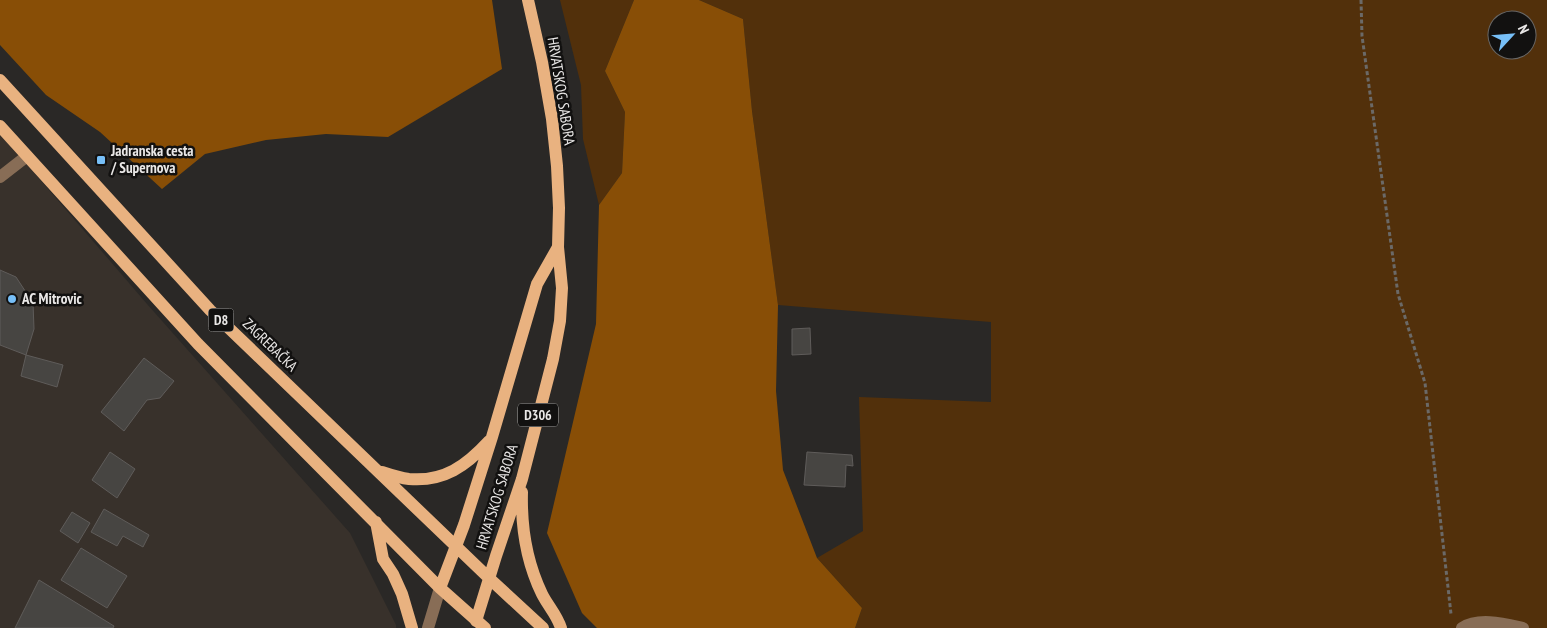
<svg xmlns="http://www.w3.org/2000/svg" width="1547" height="628" viewBox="0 0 1547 628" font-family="'PT Sans Narrow',sans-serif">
<rect width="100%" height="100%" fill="#2a2826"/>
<!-- built -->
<path fill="#38312b" d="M0 133 147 304 350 533 396 625V628H0Z"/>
<!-- green -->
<path fill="#52300b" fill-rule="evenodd" d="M560 0H634L605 71 625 112 622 173 599 205 583 139 581 85Z
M699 0H1547V628H855L862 608 817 558 863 531 859 397 991 402V322L778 305 752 111 743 19ZM1497 20H1527V50H1497Z"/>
<!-- forest -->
<path fill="#884e06" d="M0 0H492L502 69 388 137 326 134 266 140 205 154 162 189 100 132 46 95 0 45Z
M634 0H699L743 19 752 111 778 305 776 391 783 470 817 558 862 608 855 628H597L582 613 547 533 596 324 599 205 622 173 625 112 605 71Z"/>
<!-- building -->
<path fill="#474542" stroke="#5f5c5a" d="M0 270 16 277 33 303 34 329 26 355 0 345Z
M810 328 811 354 792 355V329Z
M26 355 63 365 57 387 21 376Z
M144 358 174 381 160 398 147 400 124 431 101 412Z
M110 452 135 469 117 498 92 480Z
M807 452 852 455 853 466 846 465 845 487 804 485Z
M104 509 149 535 143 547 123 536 117 546 91 532Z
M72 512 90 523 78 543 60 531Z
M81 548 127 576 107 608 61 580Z
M39 580 114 626 113 628H15Z"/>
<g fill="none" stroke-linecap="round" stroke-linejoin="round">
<!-- path -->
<path stroke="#6b6967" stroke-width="3" stroke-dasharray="4 2.5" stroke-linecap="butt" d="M1361 0 1362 36 1398 294 1425 383 1451 614"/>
<!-- minor -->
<path stroke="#886d56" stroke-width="12" d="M0 177 27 156
M428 628 440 588
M1462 628C1479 617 1505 624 1523 628"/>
<!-- major -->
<path stroke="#e9b280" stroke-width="12" d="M0 80 210 310 490 579 543 628
M0 126 198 344 440 588 485 628
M382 472C391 475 400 478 409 479 444 482 466 466 489 441
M522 492C521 528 526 561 542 594 548 606 557 615 561 628
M376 522 383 559 393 574 402 594 412 628
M440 588 464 525 492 437 537 284 558 247
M476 621 496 556 522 479 553 359 560 321 562 288 558 247 559 208 557 166 552 119 542 62 528 0"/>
</g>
<!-- markers -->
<g fill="#77bff7" stroke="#121110" stroke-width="2">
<rect x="96" y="155" width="10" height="10" rx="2.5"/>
<circle cx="12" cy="299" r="5"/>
</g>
<g text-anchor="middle" stroke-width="5" stroke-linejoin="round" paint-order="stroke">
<!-- shield labels -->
<g fill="#121110" stroke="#a9a8a6" stroke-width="1">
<rect x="208.5" y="308.5" width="25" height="23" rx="4"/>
<rect x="518" y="403.5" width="40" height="23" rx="4"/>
</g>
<g font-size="14" font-weight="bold" fill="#eae8e7">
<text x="221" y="325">D8</text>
<text x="538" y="420">D306</text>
</g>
<!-- street labels -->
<g font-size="15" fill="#eae8e7" stroke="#121110">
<text transform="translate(561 91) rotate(81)" y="5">HRVATSKOG SABORA</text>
<text transform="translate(270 345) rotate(44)" y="5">ZAGREBAČKA</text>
<text transform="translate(497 497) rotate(-73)" y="5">HRVATSKOG SABORA</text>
</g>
<!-- poi labels -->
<g font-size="15" font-weight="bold" fill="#eae8e7" stroke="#121110" text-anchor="start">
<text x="111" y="156">Jadranska cesta<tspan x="111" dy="17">/ Supernova</tspan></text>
<text x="22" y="304">AC Mitrovic</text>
</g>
</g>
<!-- north arrow -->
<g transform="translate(1512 35) rotate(64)"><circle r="24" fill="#121110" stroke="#686766"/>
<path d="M0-4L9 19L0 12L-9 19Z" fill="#77bff7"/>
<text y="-8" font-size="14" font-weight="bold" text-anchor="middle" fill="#eae8e7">N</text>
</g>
</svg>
